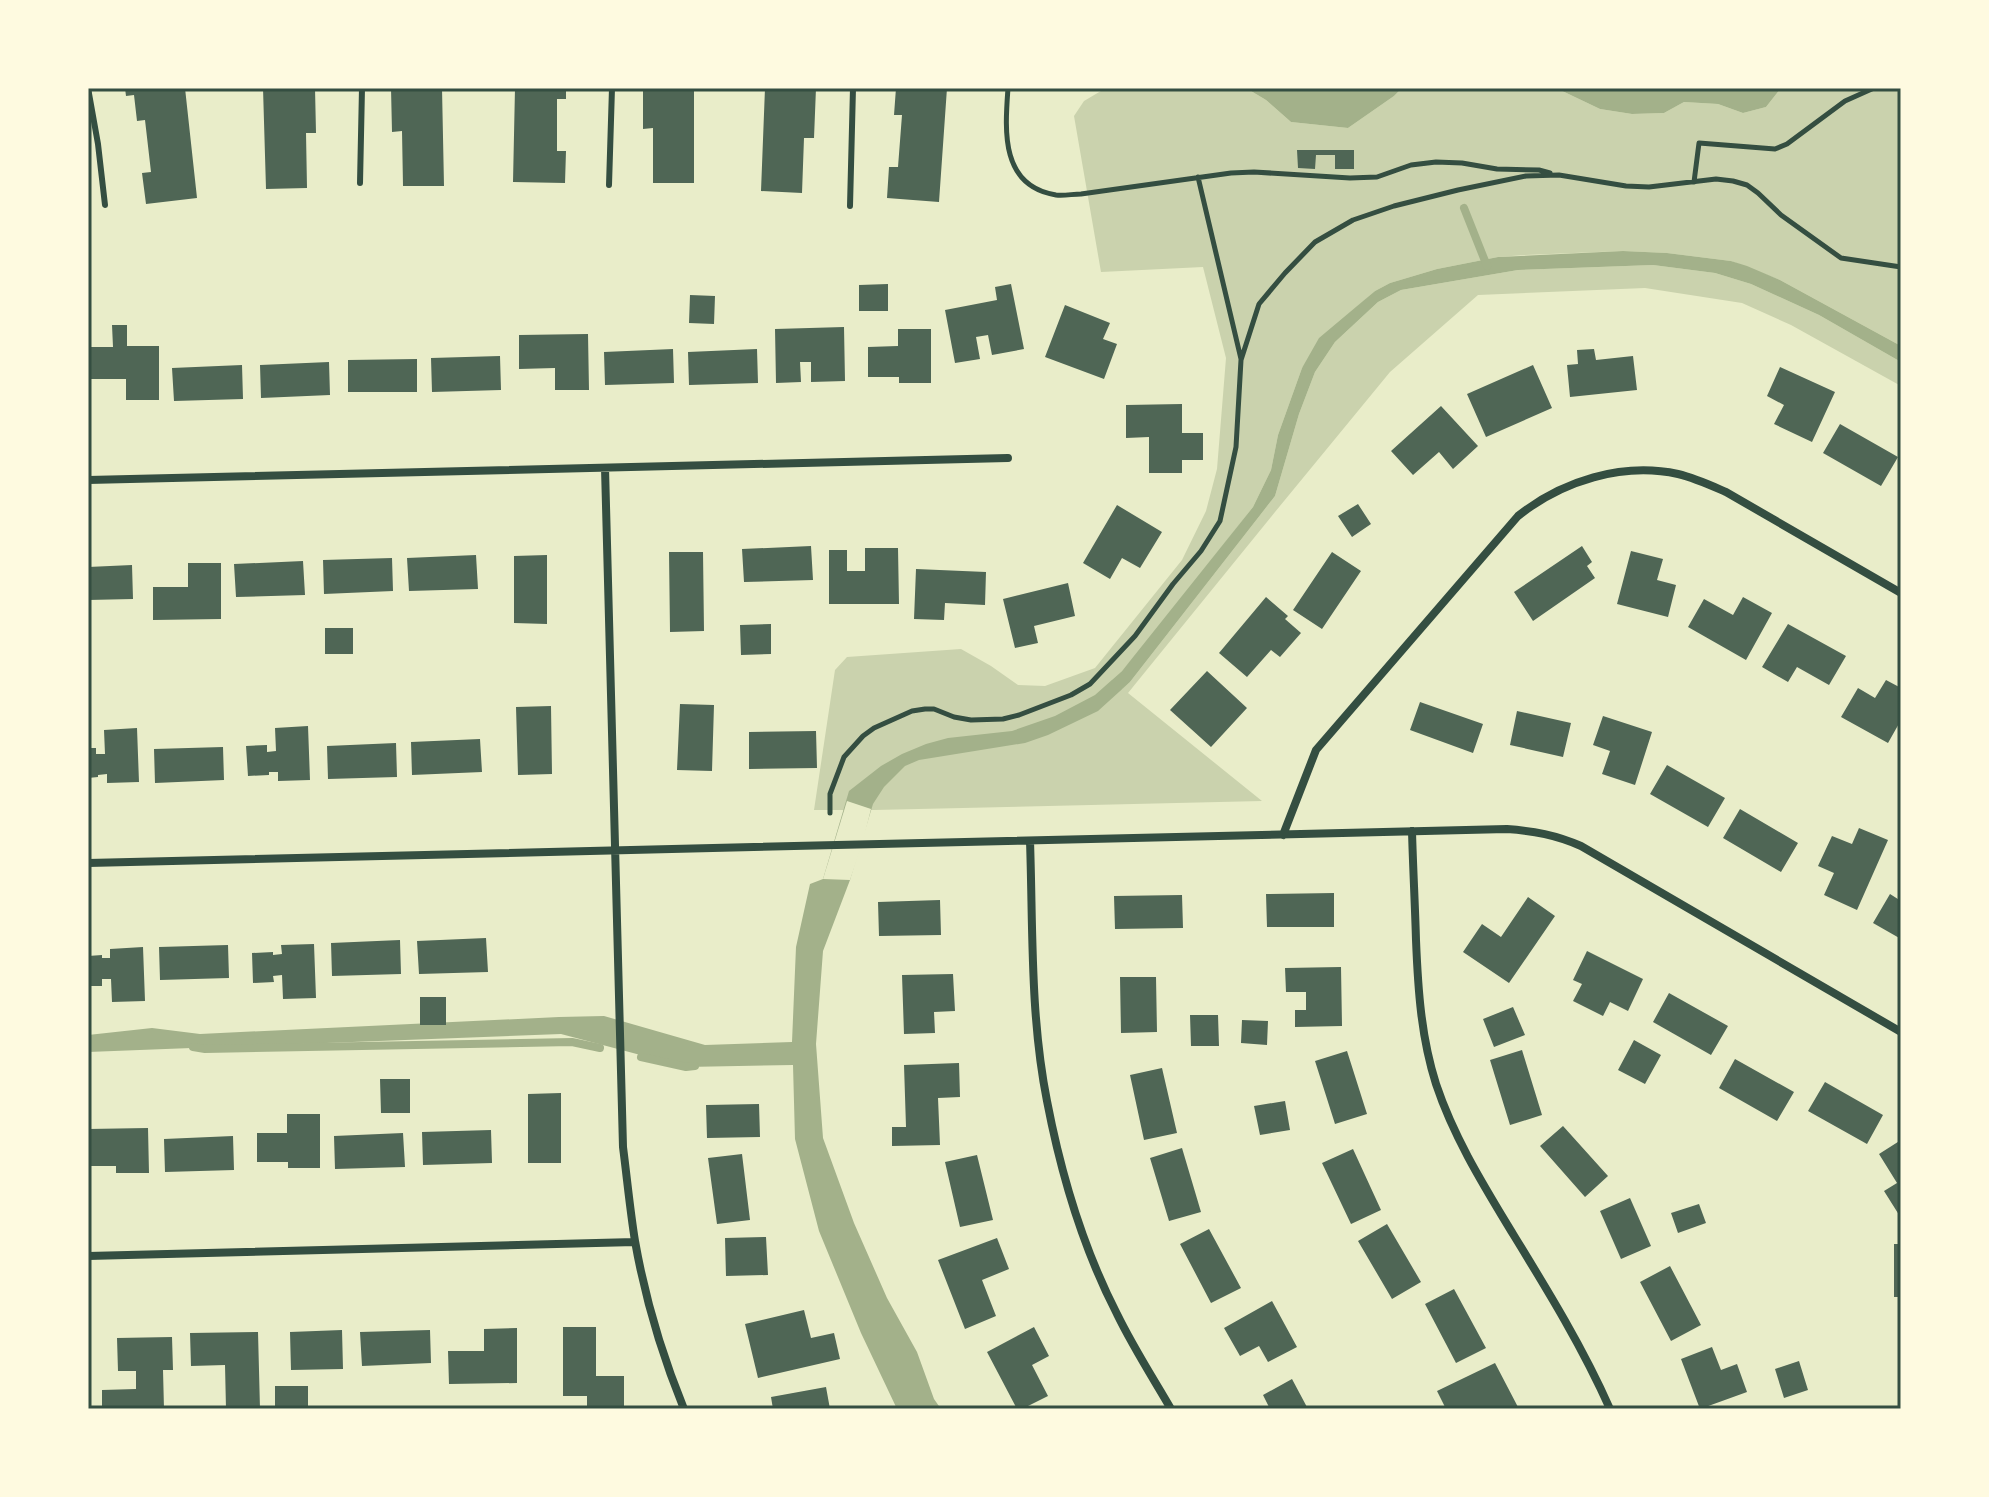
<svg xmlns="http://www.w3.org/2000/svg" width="1989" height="1497" viewBox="0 0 1989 1497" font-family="'Playfair Display',serif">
<rect width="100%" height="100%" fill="#e9edc9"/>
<!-- green -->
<path fill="#cad2ad" d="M1106 88H1246L1266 100 1291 122 1348 128 1394 96 1402 88H1556L1600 109 1632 114 1664 113 1684 102 1718 104 1743 113 1766 107 1781 88H1901V346L1780 280 1731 261 1667 253 1623 251 1525 255 1498 257 1437 269 1390 283 1375 291 1350 313 1302 368 1278 435 1271 470 1253 507 1153 635 1122 671 1112 680 1122 689 1130 682 1275 496 1299 414 1315 372 1335 342 1378 302 1401 290 1518 270 1653 265 1715 273 1751 284 1819 315 1901 362V386L1791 325 1742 303 1645 288 1478 295 1390 372 1275 512 1128 693 1262 801 874 810H814L835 670 847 657 961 649 991 666 1018 685 1045 686 1095 668 1182 560 1206 511 1217 469 1226 358 1203 267 1101 272 1074 116 1084 101Z"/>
<!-- water -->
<path fill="#a3b18a" d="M1246 88H1402L1394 96 1348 128 1291 122 1266 100Z
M1556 88H1781L1766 107 1743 113 1718 104 1684 102 1664 113 1632 114 1600 109Z
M1623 251 1667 253 1731 261 1747 266 1780 280 1901 346V362L1819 315 1751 284 1715 273 1653 265 1518 270 1401 290 1378 302 1335 342 1315 372 1299 414 1275 496 1130 682 1098 711 1048 735 1025 743 919 760 905 766 884 787 873 804 850 880 823 951 816 1044 823 1138 854 1223 887 1298 917 1352 934 1399 941 1409H897L861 1333 819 1231 795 1139 793 1065 686 1067 561 1034 88 1052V1035L152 1028 200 1034 559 1017 604 1016 705 1045 792 1042 796 947 810 884 823 879 849 791 881 766 902 754 926 744 948 738 1012 731 1055 716 1095 695 1122 671 1253 507 1271 470 1278 435 1302 368 1319 338 1375 291 1390 283 1437 269 1498 257Z"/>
<!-- pier -->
<path fill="#e9edc9" d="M847 801 871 809 862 845 850 880 823 879Z"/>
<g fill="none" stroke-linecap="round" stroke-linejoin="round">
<!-- stream -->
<path stroke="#a3b18a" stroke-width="8" d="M1464 208 1487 266
M193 1047 205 1049 572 1042 600 1048
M641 1057 686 1067 695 1066"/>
</g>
<!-- building -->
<path fill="#4f6655" d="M125 88H185L197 198 146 204 142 173 151 172 145 120 137 121 134 95 126 96Z
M263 88H315L316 133H306L307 188 266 189Z
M391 88H442L444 186H403L402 131 392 132Z
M515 88H566V99H557V151H566L565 183 513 182Z
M643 88H694V183H653V128L643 129Z
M765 88H816L814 138H804L802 193 761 191Z
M896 88H947L939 202 887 198 889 167H898L902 115H894Z
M1297 150H1354V169H1335V155H1316L1315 169 1298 168Z
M888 284V311H859V285Z
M1011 284 1024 349 992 355 988 335 976 337 980 359 955 363 945 310 997 300 995 287Z
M690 295 715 296 714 324 689 323Z
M1065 305 1110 323 1103 339 1117 344 1104 379 1045 357Z
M112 325H127V346H159V400H126V379H89V347H113Z
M844 327 845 381 811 382V362H800L801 382 776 383 775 329Z
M898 329H931V383H899V377H868V347L898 346Z
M588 334 589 390H555V368L519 369V335Z
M673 349 674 383 605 385 604 352Z
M757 349 758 383 689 385 688 352Z
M1594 349 1596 360 1633 356 1637 390 1570 397 1567 365 1578 364 1577 350Z
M500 356 501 390 432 392 431 358Z
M417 359V392H348V360Z
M329 362 330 395 261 398 260 365Z
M242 365 243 399 174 401 172 368Z
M1533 365 1552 408 1486 437 1467 394Z
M1780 367 1835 392 1812 442 1774 424 1784 405 1767 396Z
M1182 404V433H1203V460H1182V473H1149V437L1126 438V405Z
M1441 406 1478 446 1453 469 1439 452 1413 475 1391 451Z
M1840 424 1898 457 1881 486 1823 453Z
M1358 504 1371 524 1352 537 1338 516Z
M1117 505 1162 532 1140 568 1122 558 1110 579 1083 563Z
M811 546 813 580 744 582 742 549Z
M1582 546 1592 562 1587 566 1595 578 1533 621 1514 592Z
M865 548H898L899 604H829V550H847V571H865Z
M1631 551 1663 559 1657 580 1676 585 1668 617 1617 604Z
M669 552H703L704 631 670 632Z
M1332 552 1361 571 1322 629 1293 610Z
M476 555 478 589 409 591 407 558Z
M547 555V624L514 623V556Z
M392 558 393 591 324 594 323 560Z
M303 561 305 595 236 597 234 564Z
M188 563H221V619L153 620V587H188Z
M132 565 133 599 88 600V567Z
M916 569 986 572 985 605 945 603 944 620 914 619Z
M1068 583 1075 616 1034 626 1038 643 1015 648 1003 599Z
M1266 597 1288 616 1285 619 1301 633 1280 657 1271 650 1247 677 1219 653Z
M1743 597 1772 613 1746 660 1688 627 1704 599 1733 615Z
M771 624V654L741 655 740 625Z
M1788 624 1846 656 1829 685 1797 667 1788 682 1762 667Z
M325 628H353V654H325Z
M1207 671 1247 708 1211 747 1170 710Z
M1886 680 1901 688V720L1888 743 1841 717 1858 688 1875 698Z
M1420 702 1483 724 1473 753 1410 730Z
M680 704 714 705 712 771 677 770Z
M551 706 552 774 518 775 516 707Z
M1517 711 1571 723 1563 757 1510 745Z
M1603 716 1652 732 1635 785 1602 774 1610 751 1593 745Z
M308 726 310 780 278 781V772H269V775L248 776 246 746 267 745V752L276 751 275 728Z
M137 728 139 782 107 783V774L98 775V777L88 778V748H96V754H105L104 730Z
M816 731 817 768 749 769V732Z
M480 739 482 772 412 775 411 742Z
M396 743 397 777 328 779 327 746Z
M223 747 224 780 155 783 154 749Z
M1667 765 1725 798 1708 827 1650 794Z
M1740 809 1798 843 1781 872 1723 838Z
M1859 828 1888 840 1857 910 1824 895 1834 873 1818 866 1832 836 1852 844Z
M1334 893V927H1267L1266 894Z
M1890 894 1901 901V939L1873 923Z
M1182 895 1183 928 1115 929 1114 896Z
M1528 897 1555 916 1509 983 1463 952 1482 924 1501 937Z
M940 900 941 935 879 936 878 902Z
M486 938 488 972 419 974 417 941Z
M400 940 401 974 332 976 331 943Z
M314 944 316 998 283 999 282 975 273 976 274 982 253 983 252 953 273 952V955L282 954 281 945Z
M228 945 229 978 160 980 159 947Z
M143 947 145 1001 112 1002 111 979H102V986H88V956L102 955V958H110V949Z
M1587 951 1643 979 1628 1011 1610 1002 1603 1016 1573 1001 1582 984 1573 980Z
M1341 967 1342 1026 1295 1027V1010H1306V992H1286L1285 968Z
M953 974 955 1011 934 1012 935 1033 904 1034 902 975Z
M1120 977H1156L1157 1032 1121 1033Z
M1669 993 1728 1026 1711 1055 1653 1022Z
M420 997H446V1025H420Z
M1513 1007 1525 1035 1494 1047 1483 1019Z
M1190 1015H1218L1219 1046H1191Z
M1242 1020 1268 1021 1267 1045 1241 1043Z
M1634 1040 1661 1055 1645 1084 1618 1070Z
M1522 1050 1542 1115 1510 1125 1490 1060Z
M1347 1051 1367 1114 1335 1124 1315 1061Z
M1735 1059 1794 1092 1777 1121 1719 1088Z
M959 1063 960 1097 938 1098 940 1145 892 1146V1127H906L904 1065Z
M1162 1068 1177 1133 1144 1140 1130 1075Z
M380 1079H410V1113H381Z
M1825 1082 1883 1115 1867 1144 1808 1111Z
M561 1093V1163H528V1094Z
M1285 1101 1290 1130 1260 1135 1254 1106Z
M759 1104 760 1137 707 1138 706 1105Z
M287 1114H320V1168H288V1162H257V1133H287Z
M1563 1126 1608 1176 1585 1197 1540 1146Z
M148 1128 149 1173H116V1166H88V1129Z
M491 1130 492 1163 423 1165 422 1132Z
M403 1133 405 1167 335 1169 334 1136Z
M233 1136 234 1170 165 1172 164 1139Z
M1901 1140V1218L1884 1191 1897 1183 1879 1154Z
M1182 1148 1201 1212 1169 1221 1150 1158Z
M1353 1149 1381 1210 1351 1224 1322 1163Z
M742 1154 750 1220 717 1224 708 1158Z
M977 1155 993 1220 960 1227 945 1162Z
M1630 1198 1651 1246 1621 1259 1600 1211Z
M1699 1204 1706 1223 1678 1233 1671 1213Z
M1387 1224 1421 1282 1392 1299 1358 1241Z
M1209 1229 1241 1288 1211 1303 1180 1244Z
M766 1237 768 1275 726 1276 725 1238Z
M997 1238 1009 1269 982 1280 996 1316 965 1329 938 1260Z
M1894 1244H1901V1297H1894Z
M1670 1266 1701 1325 1671 1341 1640 1282Z
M1454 1289 1486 1348 1456 1363 1425 1304Z
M1272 1301 1297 1347 1268 1362 1259 1346 1240 1356 1224 1328Z
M804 1310 811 1338 834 1333 840 1359 758 1378 745 1324Z
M563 1327H596V1376H624V1409H587V1396H563Z
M1034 1327 1049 1356 1032 1365 1048 1396 1022 1409H1017L987 1352Z
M517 1328V1383L449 1384 448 1351H484V1329Z
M342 1330 343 1369 291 1370 290 1332Z
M430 1330 431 1363 362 1366 360 1332Z
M258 1332 260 1409H226L225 1365 191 1366 190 1333Z
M172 1337 173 1370H163L164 1409H102V1390L136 1389V1371H118L117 1338Z
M1712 1347 1721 1370 1737 1364 1747 1392 1700 1409 1681 1359Z
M1799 1361 1808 1390 1784 1398 1775 1369Z
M1495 1363 1519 1409H1446L1437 1391Z
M1292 1379 1308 1409H1270L1263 1395Z
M275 1386H308V1409H275Z
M826 1387 830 1409H773L771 1397Z"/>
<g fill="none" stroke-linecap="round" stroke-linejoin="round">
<!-- path -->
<path stroke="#344e41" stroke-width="5" d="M1008 88C1005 130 1000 186 1056 195 1064 196 1073 194 1081 194L1231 173 1254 172 1350 178 1377 177 1411 165 1436 162 1462 163 1497 169 1539 170 1550 173
M1198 177 1241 359
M1694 182 1699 143 1775 149 1787 144 1845 101 1874 88
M830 813V794L844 757 863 736 874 728 912 711 925 709H934L954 717 971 720 1003 719 1019 715 1071 695 1090 684 1135 636 1173 584 1201 551 1220 521 1236 447 1241 360 1259 304 1285 273 1315 242 1353 220 1394 206 1458 190 1526 176 1559 175 1626 186 1649 187 1716 179 1733 181 1747 185 1758 193 1781 215 1841 258 1901 267"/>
<!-- service -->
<path stroke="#344e41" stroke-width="6" d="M88 88 98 144 105 205
M360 183 362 88
M609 185 612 88
M850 206 853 88"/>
<!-- minor -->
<path stroke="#344e41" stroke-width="8" d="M605 468 623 1147C627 1178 630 1210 635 1241 645 1298 662 1355 684 1409
M88 480 1008 458
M1412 831C1413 868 1415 904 1416 940 1418 989 1421 1037 1436 1084 1454 1138 1484 1186 1513 1234 1548 1291 1583 1348 1610 1409
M1283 835 1316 750 1518 516C1562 481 1622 462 1678 474 1695 478 1710 485 1726 492L1901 593
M1030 841C1033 927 1030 1016 1047 1101 1061 1174 1083 1248 1117 1314 1133 1347 1153 1378 1171 1409
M88 863 1507 829C1534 831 1556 835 1581 846L1901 1032
M88 1256 635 1242"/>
</g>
<!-- border -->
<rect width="1989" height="1497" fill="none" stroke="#fefae0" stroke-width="180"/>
<rect x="90" y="90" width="1809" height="1317" fill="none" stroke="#344e41" stroke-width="3"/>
</svg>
